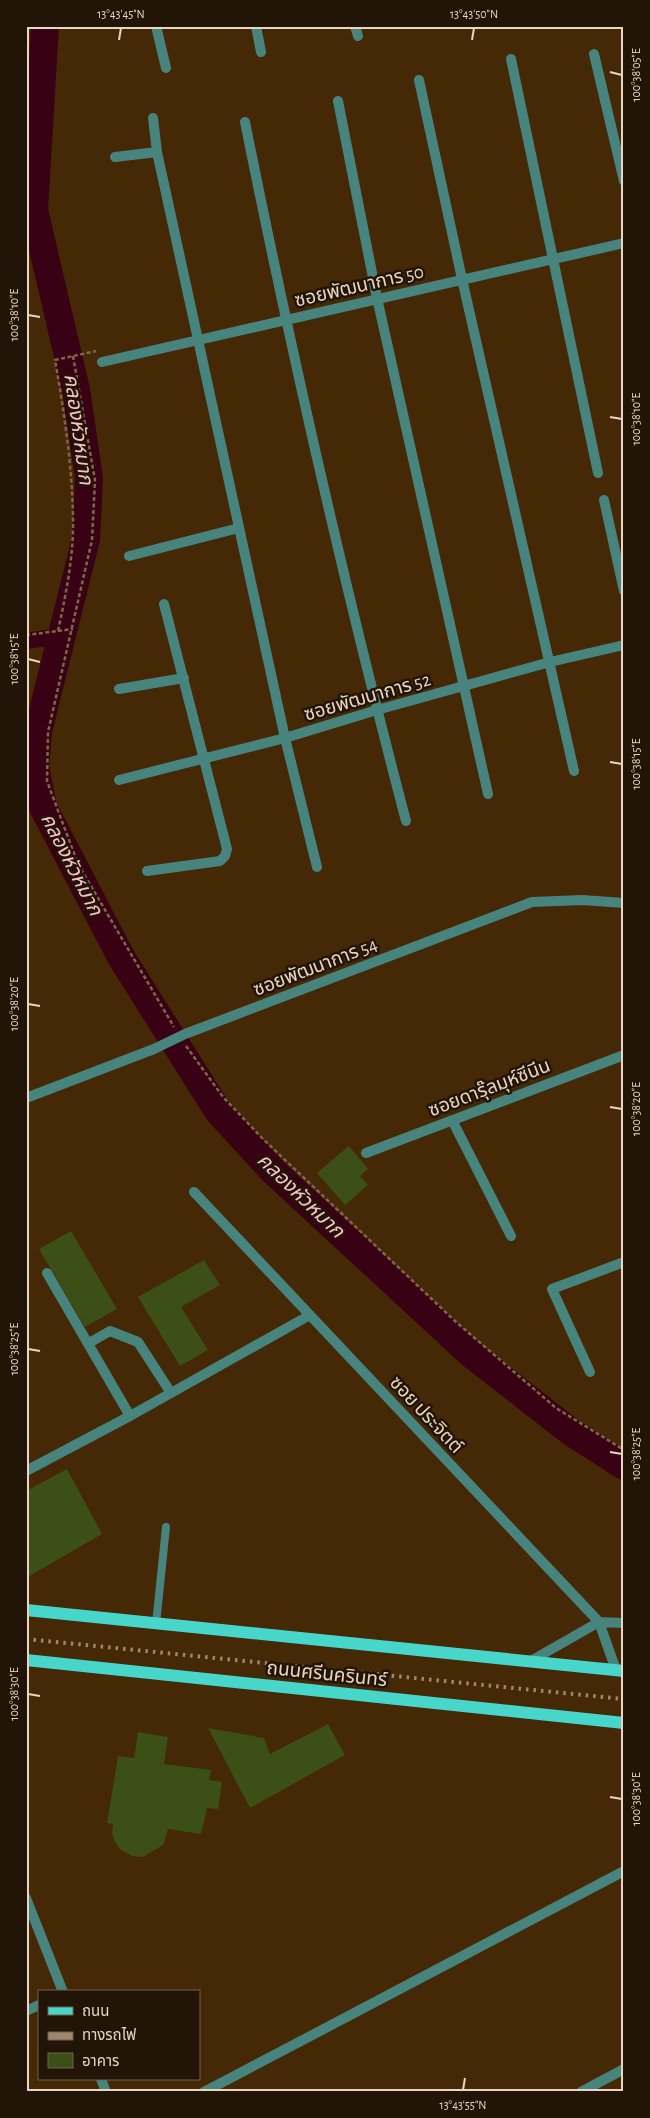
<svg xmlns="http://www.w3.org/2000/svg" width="650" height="2118" viewBox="0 0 650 2118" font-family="'Alegreya Sans','Noto Sans Thai',sans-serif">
<rect width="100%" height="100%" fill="#452805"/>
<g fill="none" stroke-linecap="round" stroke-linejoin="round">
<!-- canal -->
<path stroke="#380214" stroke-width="16" d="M26 641 61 636"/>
<!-- river -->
<path stroke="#380214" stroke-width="28" d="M45 26 34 210 76 390 89 478 86 539 38 731 35 767 43 807 121 957 218 1111 273 1171 471 1354 571 1432 624 1466"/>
</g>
<!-- building -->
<path fill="#3b4f16" d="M349 1146 368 1169 360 1176 368 1185 345 1205 317 1173Z
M71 1231 117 1309 85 1327 39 1249Z
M204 1260 220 1285 181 1307 208 1350 180 1366 138 1297Z
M67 1469 102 1534 26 1578V1491Z
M328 1724 345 1755 250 1808 208 1728 264 1738 270 1754Z
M138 1732 168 1737 164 1764 211 1770 209 1780 222 1782 218 1809 207 1808 201 1834 168 1829 163 1845 143 1857 132 1856 121 1850 115 1842 112 1833 113 1824 107 1823 118 1756 134 1758Z"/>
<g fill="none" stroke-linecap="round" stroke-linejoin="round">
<!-- path -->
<path stroke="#7f6649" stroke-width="2.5" stroke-dasharray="4 2.5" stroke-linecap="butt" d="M73 356 95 480 92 540 48 732 47 781 78 864 174 1027
M58 631 73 629
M26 635 58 631C66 594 74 555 73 517 72 464 64 411 55 360L96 351
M186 1046 223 1097 263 1139 456 1322 556 1408 624 1450"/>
<!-- service -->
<path stroke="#46847d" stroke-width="8" d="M156 1624 166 1527"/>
<!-- minor -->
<path stroke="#46847d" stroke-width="10" d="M156 26 166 68
M256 26 261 52
M355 26 358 36
M594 54 624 181
M511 59 598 473
M419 80 462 279 574 771
M338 101 377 298 488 794
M153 118 157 152 285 738 317 867
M245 122C292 356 345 589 406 821
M115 157 157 152
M102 362 624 243
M604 500 624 591
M129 556 239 528
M119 689 184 678
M119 780 285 738 377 710 550 662 624 645
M147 871 220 861 225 856 227 849 164 604
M26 1098 154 1049 185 1034 532 902 582 900 624 903
M452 1120 511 1236
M366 1153 624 1055
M194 1192 599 1622 616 1670
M47 1273 130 1416
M89 1343 110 1331 138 1342 171 1393
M590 1372 552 1289 624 1262
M26 1471 130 1416 310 1315
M529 1662 599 1622 624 1623
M26 1898 63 1992
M26 2011 39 2005
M101 2079 106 2092
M204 2092 624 1871
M581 2092 624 2069"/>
<!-- primary -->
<path stroke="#46d7ca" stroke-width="12" d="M26 1610 624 1671
M26 1660 624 1723"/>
<!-- rail -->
<path stroke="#9e876d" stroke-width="4" stroke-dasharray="2.5 5" stroke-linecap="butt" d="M26 1639 624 1699"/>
</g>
<!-- ticks -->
<path fill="none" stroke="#e8d5c3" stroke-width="2" d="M119 40 121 28M472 40 474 28M610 72 622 75M28 315 40 317M610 417 622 419M28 659 40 662M610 762 622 764M28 1004 40 1006M610 1107 622 1109M28 1349 40 1351M610 1452 622 1454M28 1694 40 1696M610 1797 622 1799M463 2090 465 2078"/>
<g text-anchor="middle" stroke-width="5" stroke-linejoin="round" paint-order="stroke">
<!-- street labels -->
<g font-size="19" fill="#e8d5c3" stroke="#221507">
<text transform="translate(359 285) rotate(-13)" y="7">ซอยพัฒนาการ 50</text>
<text transform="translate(367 696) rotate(-16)" y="7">ซอยพัฒนาการ 52</text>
<text transform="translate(315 966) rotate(-21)" y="7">ซอยพัฒนาการ 54</text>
<text transform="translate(489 1087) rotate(-21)" y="7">ซอยดารุ๊ลมุห์ซีนีน</text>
<text transform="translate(427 1414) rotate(47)" y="7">ซอย ประจิตต์</text>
<text transform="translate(327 1673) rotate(6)" y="7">ถนนศรีนครินทร์</text>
</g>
<!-- water labels -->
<g font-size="20" font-style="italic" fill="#fbc0cb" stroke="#221507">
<text transform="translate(79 429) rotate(82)" y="7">คลองหัวหมาก</text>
<text transform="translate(72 864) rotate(63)" y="7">คลองหัวหมาก</text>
<text transform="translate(301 1195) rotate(44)" y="7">คลองหัวหมาก</text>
</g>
</g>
<!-- border -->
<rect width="650" height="2118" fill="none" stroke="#221507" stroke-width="55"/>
<!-- legend -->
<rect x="38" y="1990" width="162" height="90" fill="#221507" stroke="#716252"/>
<rect x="48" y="2007" width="25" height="8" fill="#46d7ca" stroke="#716252"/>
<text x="82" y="2016" font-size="15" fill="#e8d5c3">ถนน</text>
<rect x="48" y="2032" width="25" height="8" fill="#9e876d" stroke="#716252"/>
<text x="82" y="2040" font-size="15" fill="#e8d5c3">ทางรถไฟ</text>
<rect x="48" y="2053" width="25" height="15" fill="#3b4f16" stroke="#716252"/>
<text x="82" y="2066" font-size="15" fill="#e8d5c3">อาคาร</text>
<rect x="28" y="28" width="594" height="2062" fill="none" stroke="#e8d5c3" stroke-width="2"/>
<g font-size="12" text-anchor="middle" fill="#e8d5c3">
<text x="121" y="18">13°43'45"N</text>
<text x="474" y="18">13°43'50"N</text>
<text transform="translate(636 75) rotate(-90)" y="4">100°38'05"E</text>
<text transform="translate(14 315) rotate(-90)" y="4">100°38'10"E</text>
<text transform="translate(636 419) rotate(-90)" y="4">100°38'10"E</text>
<text transform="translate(14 659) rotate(-90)" y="4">100°38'15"E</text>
<text transform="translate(636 764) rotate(-90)" y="4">100°38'15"E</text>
<text transform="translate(14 1004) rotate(-90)" y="4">100°38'20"E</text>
<text transform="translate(636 1109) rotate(-90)" y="4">100°38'20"E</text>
<text transform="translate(14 1349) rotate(-90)" y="4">100°38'25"E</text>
<text transform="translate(636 1454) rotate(-90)" y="4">100°38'25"E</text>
<text transform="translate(14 1694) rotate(-90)" y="4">100°38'30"E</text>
<text transform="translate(636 1799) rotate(-90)" y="4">100°38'30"E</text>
<text x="463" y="2109">13°43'55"N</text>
</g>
</svg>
